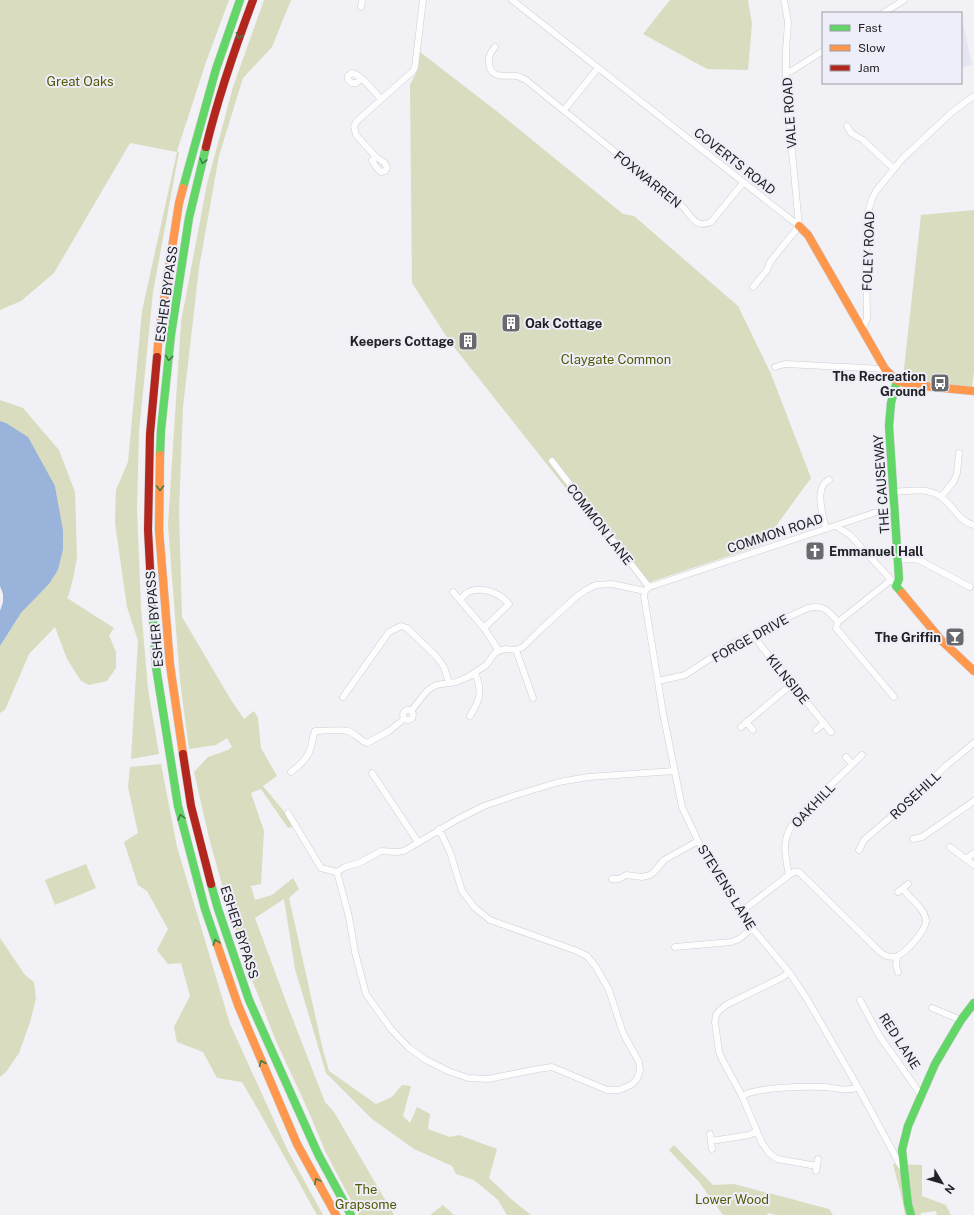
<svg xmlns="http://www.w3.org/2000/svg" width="974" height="1215" viewBox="0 0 974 1215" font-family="'Public Sans',sans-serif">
<rect width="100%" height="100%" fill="#f1f1f6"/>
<!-- built -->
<path fill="#e6e6f2" d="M961 22H963L972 65 961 68Z"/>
<!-- green -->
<path fill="#d9dcbe" d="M0 0H229L206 62 177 151 179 152 153 292 139 432 137 509 141 608 148 689 159 754 131 759 138 641 127 607 115 523 116 490 128 462 142 311 177 152 130 143 54 273 21 301 0 310Z
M264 0H291L272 47 243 78 219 156 199 268 183 407 179 511 182 617 231 700 244 719 254 711 258 718 261 748 277 776 263 786 296 826 288 828 261 789 251 793 264 831 261 884 251 886 255 900 272 895 293 878 299 889 289 898 322 1046 329 1071 376 1104 392 1097 402 1085 411 1086 403 1116 410 1123 417 1107 430 1114 428 1129 450 1137 459 1135 497 1149 489 1178 511 1199 531 1215H507L498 1200 474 1180 456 1174 452 1166 414 1149 372 1119 326 1073 295 969 284 899 255 918 288 1007 325 1102 334 1112 394 1215H359L326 1153 308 1110 276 1041 247 967 226 899 209 838 194 772 208 757 228 750 232 747 227 738 216 745 189 749 180 681 168 525 181 322 207 184 233 87Z
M670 0H748L752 24 748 70 707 69 643 34Z
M420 52 499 113 623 214 634 216 738 306 771 374 811 478 762 545 644 584 617 553 450 342 412 283 410 85 418 69Z
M974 210V371L972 387 946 385 903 378 921 215Z
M0 400 23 408 59 450 75 492 77 557 74 574 69 594 67 598 114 628 109 635 116 652V668L107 681 89 685 81 681 67 659 55 627 29 654 5 710 0 713V646L21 613 49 584 58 570 63 550V530L55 486 6 423 0 421Z
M161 764 177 847 230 1024 288 1151 323 1215H317L260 1113 242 1082 217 1078 203 1052 177 1042 174 1027 190 996 181 963 168 964 157 950 168 929 147 891 138 885 124 842 138 833 128 787 130 767Z
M86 864 96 888 55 905 45 880Z
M0 938 25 975 34 982 36 998 30 1022 19 1053 6 1072 0 1077Z
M674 1145 713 1185 734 1184 829 1209 833 1215H776L769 1213 766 1215H723L699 1182 669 1150Z
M893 1164 922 1165V1196L946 1205 951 1215H937L936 1211 921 1213V1215H905C903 1198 897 1181 893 1164Z
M443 1205 454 1215H430Z"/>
<!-- water -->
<path fill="#9ab3db" d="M0 421 6 423 28 437 55 486 63 530V550L58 570 49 584 21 613 0 646V611L3 602V594L0 586Z"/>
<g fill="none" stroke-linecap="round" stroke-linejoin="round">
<defs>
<path id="street" d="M512 0 799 226
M784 0 788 22 786 51V87L799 226
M361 7 362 0
M883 13 904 0
M495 47C491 52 488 56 489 64 492 82 509 73 520 77 522 78 524 79 526 80L682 206C691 215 695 229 711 222L743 183
M786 73 793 70 823 51
M362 79 356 83H352L348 80V76L352 73C362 75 374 92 381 99
M564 110 598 68
M847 126 851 133 863 140 894 169
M372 160 376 167 381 172 385 171 387 168 385 163 376 157 356 135 354 126 357 121 413 71 415 67 423 0
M753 287 767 270 770 262 799 226
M861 327 865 324 867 318 866 261 868 212 872 199 876 191 902 159 952 112 974 96
M775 367 785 364 885 369
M552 461 649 587
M893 492C909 491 927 487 941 497 954 506 958 521 974 525
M941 497 954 481 957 473 959 453
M836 526 850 535 893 582
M826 529C823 518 816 494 824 484 825 482 827 481 829 480
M898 560 914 559 921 561 970 587
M891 580 838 622 836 628 894 697
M645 591 644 596 663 713 682 807 698 841 741 912 752 928 789 972 807 999 858 1087 899 1163 904 1170
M645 591 649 587 880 511 894 509
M453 592 484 628 499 651
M460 600C463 597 466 592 471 591 484 587 500 593 509 604L484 628
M753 633 761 646 831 732
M516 650 533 698
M658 681 685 675 734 643 753 633 808 608C824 604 828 611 838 622
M343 697 389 632 401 626 407 628 436 656 444 667 449 683
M403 715a5 5 0 1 1 10 0a5 5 0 1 1-10 0Z
M411 711 426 692 431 688 436 685 456 682 468 677 486 665 495 653 499 651 505 649 516 650 523 647 539 631 576 597 586 590 596 585 612 584 645 591
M470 716C480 700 483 691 475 673
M746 722 753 730
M741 727 792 684
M816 730 824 723
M846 757 852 764
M291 772C299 766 307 759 310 750 313 744 312 737 315 731 323 731 341 729 348 731 355 733 359 740 367 743L389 731 404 719
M372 773 418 842
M288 813 321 868 337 872
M913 839 922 837 974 801
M950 847 974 865
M859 850 864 840 898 811 947 765 974 743
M966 859 974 853
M337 872 349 917 355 952 366 994 391 1029 408 1047 426 1060 448 1071 468 1078 488 1079 538 1069 552 1067 607 1090H619L631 1085 637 1079 640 1070 639 1062 623 1033 609 990 596 967 587 956 577 951 490 920 474 907 462 891 450 852 439 829
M337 872 345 867 359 863 381 851 397 852 404 851 458 819 484 806 516 795 559 782 588 777 674 771
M789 875C784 851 781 836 798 817L862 755
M612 879H619L626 875 642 877 650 875 655 871 664 860 698 841
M898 892 908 884
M741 912 789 875 794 872H799L880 952C885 956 891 958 897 956 906 953 926 930 926 921 925 908 910 899 903 889
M675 947 731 942 739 939 752 928
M897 956 896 965 898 972
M789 972 783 977 726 1005 720 1010 716 1015 715 1022 719 1052 722 1059 742 1096 762 1143 769 1153 777 1159 817 1166
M860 1000 880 1037 898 1062 921 1095
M932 1008 961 1020
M742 1096C759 1087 805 1086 825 1087 836 1088 848 1092 858 1087
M710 1134 712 1149
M711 1141 749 1135 757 1131
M816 1171 818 1159"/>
<path id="fast" d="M183 188 216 69 240 0
M897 381 891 403 889 426 899 579 896 586 902 593
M160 455 161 430 171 335 189 218 206 147
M152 605 156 667 178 806 205 909 217 944
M211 884 218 909 249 1000 318 1154 351 1215
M911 1215 908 1204 902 1150 908 1126 935 1064 961 1020 974 1003"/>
<path id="slow" d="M799 226 808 235 885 369 897 381 912 385 974 391
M157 357 159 332 179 203 183 188
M160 455 159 530 170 665 183 754
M902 593 942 641 974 671
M217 944 238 1005 297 1144 336 1215"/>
<path id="jam" d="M206 147C218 97 235 48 253 0
M152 605 148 530 150 434 157 357
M183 754 191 806 211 884"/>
</defs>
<!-- street casing -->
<use href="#street" stroke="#ceced2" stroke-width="7"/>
<!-- fast casing -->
<use href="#fast" stroke="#ceced2" stroke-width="9"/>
<!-- slow casing -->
<use href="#slow" stroke="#ceced2" stroke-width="9"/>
<!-- jam casing -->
<use href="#jam" stroke="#ceced2" stroke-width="9"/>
<!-- street -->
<use href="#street" stroke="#fdfdfe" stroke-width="6"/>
<!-- fast -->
<use href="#fast" stroke="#63d668" stroke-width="8"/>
<!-- slow -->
<use href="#slow" stroke="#ff974d" stroke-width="8"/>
<!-- jam -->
<use href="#jam" stroke="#b3261e" stroke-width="8"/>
</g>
<!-- one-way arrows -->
<defs><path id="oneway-chevron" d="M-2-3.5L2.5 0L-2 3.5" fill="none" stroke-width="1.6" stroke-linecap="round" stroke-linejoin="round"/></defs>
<g stroke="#427c46">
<use href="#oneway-chevron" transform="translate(239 36) rotate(111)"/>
<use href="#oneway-chevron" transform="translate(203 161) rotate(104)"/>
<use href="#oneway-chevron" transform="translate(169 358) rotate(96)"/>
<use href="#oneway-chevron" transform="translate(160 488) rotate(90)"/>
<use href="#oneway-chevron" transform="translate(181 817) rotate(-105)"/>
<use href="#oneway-chevron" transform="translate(216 942) rotate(-108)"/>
<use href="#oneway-chevron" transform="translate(262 1063) rotate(-113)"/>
<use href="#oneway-chevron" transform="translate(317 1181) rotate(-118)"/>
</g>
<!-- icons -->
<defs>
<symbol id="building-square" viewBox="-11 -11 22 22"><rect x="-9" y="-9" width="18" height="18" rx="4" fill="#6a6a6e" stroke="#eeeef9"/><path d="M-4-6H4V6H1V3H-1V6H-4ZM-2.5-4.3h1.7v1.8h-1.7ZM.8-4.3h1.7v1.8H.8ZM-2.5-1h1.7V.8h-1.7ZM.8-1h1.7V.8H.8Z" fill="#fff"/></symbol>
<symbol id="bus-square" viewBox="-11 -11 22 22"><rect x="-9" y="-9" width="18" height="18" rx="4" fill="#6a6a6e" stroke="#eeeef9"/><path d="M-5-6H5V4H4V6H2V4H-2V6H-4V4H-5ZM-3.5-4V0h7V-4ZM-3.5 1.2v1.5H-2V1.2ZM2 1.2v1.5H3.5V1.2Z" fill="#fff"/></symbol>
<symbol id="church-square" viewBox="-11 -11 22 22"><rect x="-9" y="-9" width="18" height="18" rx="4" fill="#6a6a6e" stroke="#eeeef9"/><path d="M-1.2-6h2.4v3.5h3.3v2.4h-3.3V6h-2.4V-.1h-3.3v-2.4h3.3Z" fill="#fff"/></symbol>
<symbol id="bar-square" viewBox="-11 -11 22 22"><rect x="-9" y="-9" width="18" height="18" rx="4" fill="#6a6a6e" stroke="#eeeef9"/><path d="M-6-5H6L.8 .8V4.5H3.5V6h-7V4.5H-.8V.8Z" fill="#fff"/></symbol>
</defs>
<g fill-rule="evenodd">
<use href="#building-square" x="500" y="312" width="22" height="22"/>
<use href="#building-square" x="457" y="330" width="22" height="22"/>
<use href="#bus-square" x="929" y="372" width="22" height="22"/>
<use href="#church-square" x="804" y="540" width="22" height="22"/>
<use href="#bar-square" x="944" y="626" width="22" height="22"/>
</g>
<g text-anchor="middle" stroke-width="4" stroke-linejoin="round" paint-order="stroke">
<!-- park labels -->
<g font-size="13" fill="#565904" stroke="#eeeef9">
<text x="80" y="86">Great Oaks</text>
<text x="616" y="364">Claygate Common</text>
<text x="366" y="1194">The<tspan x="366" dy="15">Grapsome</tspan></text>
<text x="732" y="1204">Lower Wood</text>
</g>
<!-- street labels -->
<g font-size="13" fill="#222225" stroke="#eeeef9">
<text transform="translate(789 113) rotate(-94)" y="5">VALE ROAD</text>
<text transform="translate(735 161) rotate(38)" y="5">COVERTS ROAD</text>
<text transform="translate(648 179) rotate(39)" y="5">FOXWARREN</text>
<text transform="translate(868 251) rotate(-88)" y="5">FOLEY ROAD</text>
<text transform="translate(166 294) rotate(-82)" y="5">ESHER BYPASS</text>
<text transform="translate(881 484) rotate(-94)" y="5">THE CAUSEWAY</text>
<text transform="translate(600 524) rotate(52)" y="5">COMMON LANE</text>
<text transform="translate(775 533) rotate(-18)" y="5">COMMON ROAD</text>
<text transform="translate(154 619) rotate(-95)" y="5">ESHER BYPASS</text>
<text transform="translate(750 638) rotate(-29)" y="5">FORGE DRIVE</text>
<text transform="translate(788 679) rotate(51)" y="5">KILNSIDE</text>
<text transform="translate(915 795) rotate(-43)" y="5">ROSEHILL</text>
<text transform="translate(813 805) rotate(-46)" y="5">OAKHILL</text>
<text transform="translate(727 887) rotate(58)" y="5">STEVENS LANE</text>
<text transform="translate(240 932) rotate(72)" y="5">ESHER BYPASS</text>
<text transform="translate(900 1041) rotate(57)" y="5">RED LANE</text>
</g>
<!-- poi labels -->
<g font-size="13" font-weight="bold" fill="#222225" stroke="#eeeef9" text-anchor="end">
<text x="525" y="328" text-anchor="start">Oak Cottage</text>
<text x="454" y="346">Keepers Cottage</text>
<text x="926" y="381">The Recreation<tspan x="926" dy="15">Ground</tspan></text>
<text x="829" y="556" text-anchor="start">Emmanuel Hall</text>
<text x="941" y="642">The Griffin</text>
</g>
</g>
<!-- legend -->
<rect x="822" y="12" width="140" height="72" fill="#eeeef9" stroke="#9c9ca4"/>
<rect x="830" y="25" width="20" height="6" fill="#63d668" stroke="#9c9ca4"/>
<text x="858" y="32" font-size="12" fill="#222225">Fast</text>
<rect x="830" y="45" width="20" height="6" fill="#ff974d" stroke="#9c9ca4"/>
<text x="858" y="52" font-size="12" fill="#222225">Slow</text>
<rect x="830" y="65" width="20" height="6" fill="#b3261e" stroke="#9c9ca4"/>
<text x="858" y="72" font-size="12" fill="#222225">Jam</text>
<!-- north arrow -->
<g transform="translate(942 1183) rotate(128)" stroke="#eeeef9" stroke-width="3" paint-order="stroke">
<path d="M0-3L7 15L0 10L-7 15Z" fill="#222225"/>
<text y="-6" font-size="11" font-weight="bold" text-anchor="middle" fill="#222225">N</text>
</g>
</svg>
